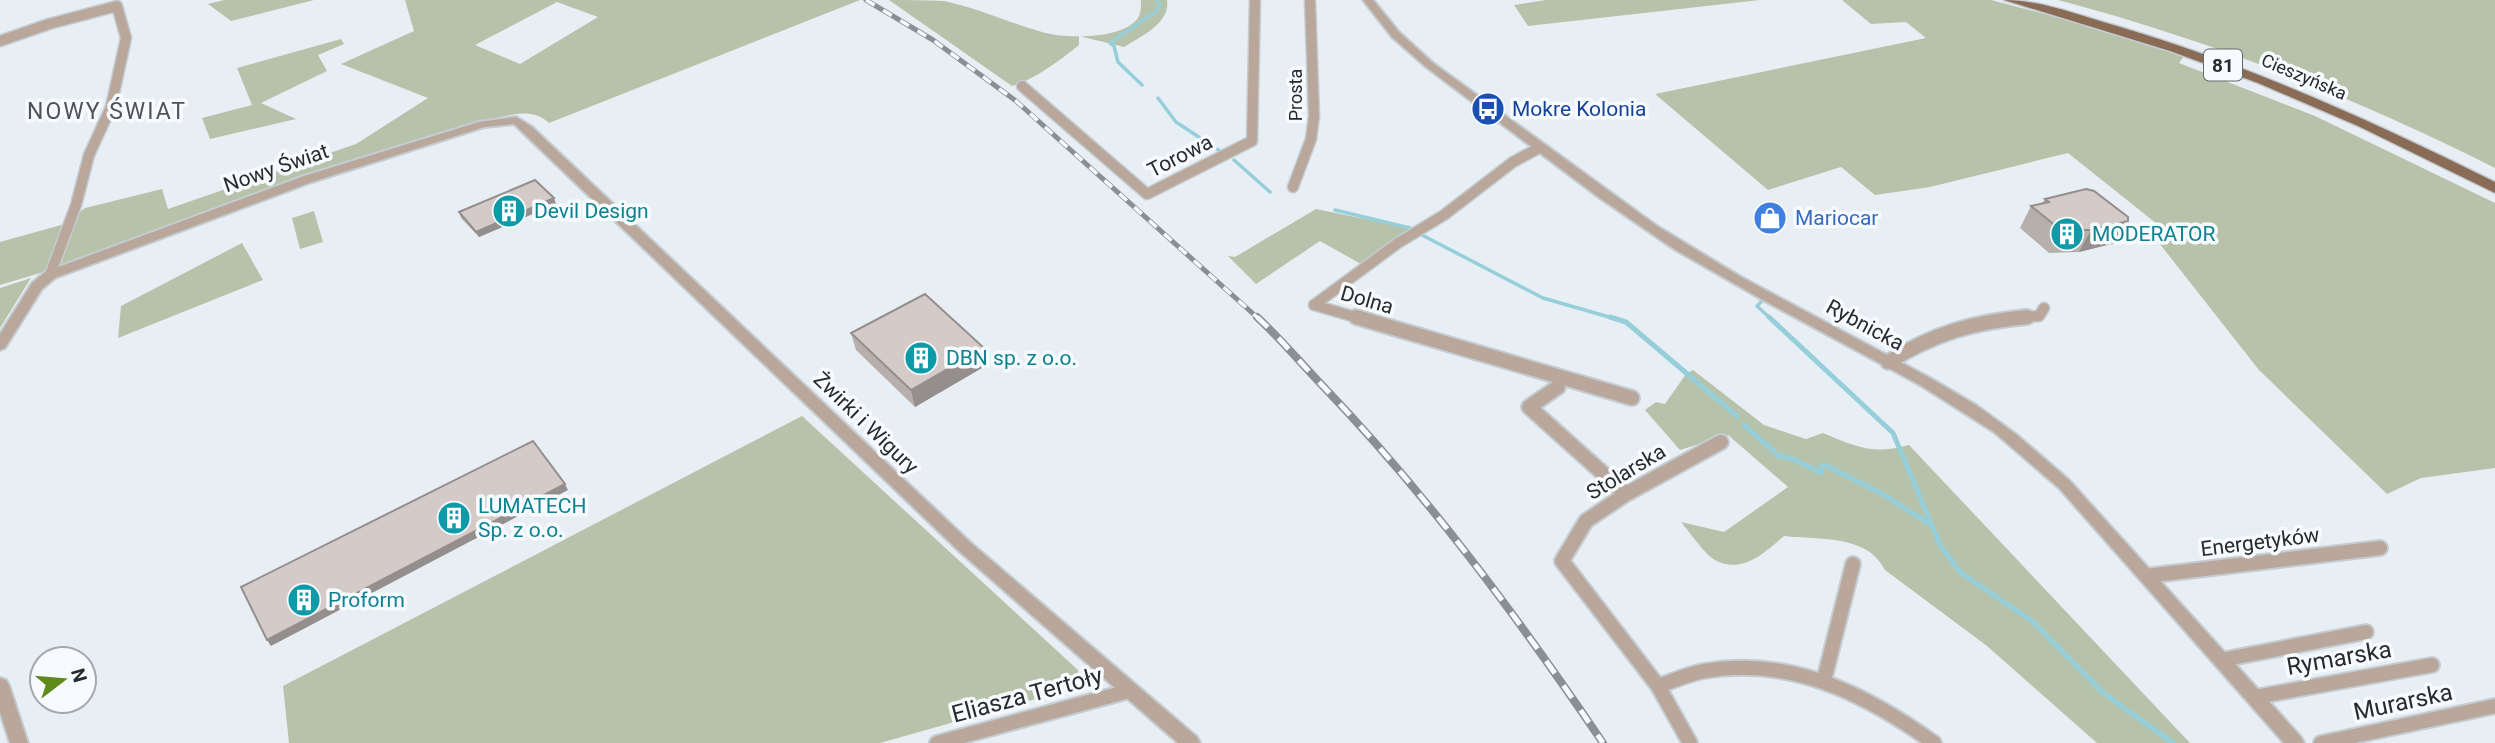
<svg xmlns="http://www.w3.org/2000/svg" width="2495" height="743" viewBox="0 0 2495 743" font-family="Roboto,sans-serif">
<rect width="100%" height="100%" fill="#e7eff5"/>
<!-- green -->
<path fill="#b6c3aa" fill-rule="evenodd" d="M224 0H314L231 21 208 4Z
M405 0H860L549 123C532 107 511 115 491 119L293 181 57 268 0 285V242L61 225 85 208 162 189 168 209 356 144 428 98 341 64 414 31ZM557 2 598 17 520 64 475 45Z
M889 0C907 0 926 0 944 1 978 8 1009 23 1042 32 1064 39 1127 40 1139 16 1141 12 1141 5 1141 0H1167C1171 23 1140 37 1124 47L1079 36V45C1062 59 1034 80 1012 86Z
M1546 0H1760L1528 26 1514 5Z
M1842 0H1991L2102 29 2184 56 2179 63 2315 116 2495 203V468L2421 478 2387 494 2259 370 2148 229 2162 228 2068 153 1930 187 1875 195 1841 167 1768 190 1655 94 1926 38 1906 22 1871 24Z
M2058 0H2495V168C2356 98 2210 40 2058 0Z
M341 39 344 44 318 55 327 71 261 103 296 119 210 139 202 118 252 105 237 68Z
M1316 209 1414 229 1361 264 1320 241 1256 284 1228 256 1235 257Z
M314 211 323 242 300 249 292 218Z
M242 243 263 280 118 338 121 306Z
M31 278 0 328V288Z
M1693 370 1764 425 1806 439 1823 433C1857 447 1872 455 1909 445L2190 743H2097L1987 646 1885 570C1867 534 1819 540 1784 536 1765 552 1742 575 1715 560 1705 555 1689 531 1681 522L1724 532 1788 487 1728 435 1680 450 1645 410 1656 402 1665 404 1686 374Z
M802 416 1078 670V681L1071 689 880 743H289L283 686Z"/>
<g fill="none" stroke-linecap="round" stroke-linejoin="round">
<!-- stream-far1 -->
<path stroke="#96cfda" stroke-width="3.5" d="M1142 85 1118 62 1114 46 1110 43 1155 12 1160 7 1157 0
M1158 98 1176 122 1220 151
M1234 160 1270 192
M1335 210 1410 228
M1420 234 1543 298 1616 319
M1762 301 1757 306 1771 319"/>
<!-- stream -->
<path stroke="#96cfda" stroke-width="5" d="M1610 317 1626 322 1737 416
M1769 317 1893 433 1941 547 1961 573 2032 621 2102 692 2173 743
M1744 425 1779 456 1793 459 1821 473V467L1825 465 1879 492 1930 524"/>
<defs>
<path id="minor-far1" d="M0 41 49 24 117 6 126 38 111 107 89 155 76 205 50 275
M1022 86 1147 194 1252 141 1255 0
M1293 187 1311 139 1314 116 1310 0
M1314 305 1362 319
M1314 305 1398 243 1444 215 1513 162 1539 148
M2002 319 2039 316 2044 308"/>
<path id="minor" d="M1356 317 1632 398
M1888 362C1935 333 1973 322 2027 317
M1558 387 1529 407 1626 494
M2146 576 2380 548
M2221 660 2366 632
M1824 680 1853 564
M1658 686 1562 561 1586 521 1626 494 1721 442
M2255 697 2432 665
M937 743 1129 691
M1690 743 1658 686C1673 681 1688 674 1704 671 1790 656 1866 694 1934 743
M2321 743 2495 706"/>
<path id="tertiary" d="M1363 0H1373L1399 32 1433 63 1657 226 1741 277 1930 378 1976 405 2017 435 2069 480 2301 737 2304 743H2284L2059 488 1994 432 1920 385 1763 300 1674 249 1597 196 1426 67 1392 37Z
M516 117 532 127 971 543 1197 737 1200 743H1178L959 551 514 124 484 127 312 182 55 278 42 289 5 348 0 350V334L32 283 45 272 304 176 479 122Z
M0 678 6 680 9 685 28 743H10L0 712Z"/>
<path id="primary" d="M2004 0C2042 0 2080 16 2117 26 2249 65 2372 121 2495 182V193L2358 126 2258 83 2170 51Z"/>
</defs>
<!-- minor-far1 casing -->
<use href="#minor-far1" stroke="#c5ccd1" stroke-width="13"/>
<!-- minor casing -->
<use href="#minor" stroke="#c5ccd1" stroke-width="18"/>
<!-- tertiary casing -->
<use href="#tertiary" stroke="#c5ccd1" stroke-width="4"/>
<!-- primary casing -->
<use href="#primary" stroke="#c5ccd1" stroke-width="3"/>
<!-- minor-far1 -->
<use href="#minor-far1" stroke="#b8a79a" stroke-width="10"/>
<!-- minor -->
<use href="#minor" stroke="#b8a79a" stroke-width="14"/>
<!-- tertiary -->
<use href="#tertiary" fill="#b8a79a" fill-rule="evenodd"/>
<!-- primary -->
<use href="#primary" fill="#8a6b55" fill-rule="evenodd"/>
<defs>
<path id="rail-far1" d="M866 0 933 40 1016 101 1259 319"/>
<path id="rail" d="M1257 317C1279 337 1299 361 1320 383 1426 493 1517 616 1603 743"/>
</defs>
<!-- rail-far1 casing -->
<use href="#rail-far1" stroke="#8a8f93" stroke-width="5"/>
<!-- rail casing -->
<use href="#rail" stroke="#8a8f93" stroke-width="8"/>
<!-- rail-far1 -->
<use href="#rail-far1" stroke="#f7fbff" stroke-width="3.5" stroke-dasharray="10" stroke-linecap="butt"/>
<!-- rail -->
<use href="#rail" stroke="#f7fbff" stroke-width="5" stroke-dasharray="15" stroke-linecap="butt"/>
</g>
<!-- wall -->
<path fill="#b6afac" d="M2045 199 2115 243 2079 252 2049 253 2020 228 2031 206 2042 203Z
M556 204 479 237 461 218 459 212Z
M851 333 987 365 915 407 856 350Z"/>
<!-- shaded-wall -->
<path fill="#948e8c" d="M554 198 556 204 479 237 476 232Z
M2128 221 2115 243 2079 252 2091 230Z
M984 348 987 365 915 407 911 390Z
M565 484 568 490 271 646 267 640Z"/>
<!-- building -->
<path fill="#d4cbc8" stroke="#948e8c" stroke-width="2" d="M535 180 554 198 476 232 459 212Z
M2086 189 2094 191 2128 217V221L2091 230H2061L2031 206 2049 202 2045 199Z
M925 294 984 348 911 390 851 333Z
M533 441 565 484 267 640 241 587Z"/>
<!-- icons -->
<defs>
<symbol id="bus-disc" viewBox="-11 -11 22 22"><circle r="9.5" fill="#1a4fb4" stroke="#f7fbff"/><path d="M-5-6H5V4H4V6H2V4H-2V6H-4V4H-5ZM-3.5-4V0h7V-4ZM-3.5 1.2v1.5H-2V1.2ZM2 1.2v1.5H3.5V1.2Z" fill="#fff"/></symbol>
<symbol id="building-disc" viewBox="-11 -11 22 22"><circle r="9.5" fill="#0f9aa8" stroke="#f7fbff"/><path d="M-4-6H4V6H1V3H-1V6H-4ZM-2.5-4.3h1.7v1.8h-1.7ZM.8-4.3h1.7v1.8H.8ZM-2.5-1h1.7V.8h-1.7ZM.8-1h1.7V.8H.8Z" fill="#fff"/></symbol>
<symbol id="shop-disc" viewBox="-11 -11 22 22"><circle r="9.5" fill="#3f7fe0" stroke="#f7fbff"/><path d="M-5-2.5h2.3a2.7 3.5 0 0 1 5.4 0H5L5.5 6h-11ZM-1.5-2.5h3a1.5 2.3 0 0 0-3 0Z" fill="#fff"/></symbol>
</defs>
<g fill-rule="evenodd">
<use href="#bus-disc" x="1469" y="90" width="38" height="38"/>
<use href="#building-disc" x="490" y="192" width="38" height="38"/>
<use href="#shop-disc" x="1751" y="199" width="38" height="38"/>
<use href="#building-disc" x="2048" y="215" width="38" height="38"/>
<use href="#building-disc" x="902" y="339" width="38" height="38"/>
<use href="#building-disc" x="435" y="499" width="38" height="38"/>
<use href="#building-disc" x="285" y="581" width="38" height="38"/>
</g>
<g text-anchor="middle" stroke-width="7" stroke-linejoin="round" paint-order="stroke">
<!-- far-street labels -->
<g font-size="18" fill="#282a2c" stroke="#f7fbff">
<text transform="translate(2304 77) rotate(23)" y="6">Cieszyńska</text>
<text transform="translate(1296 95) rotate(-90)" y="6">Prosta</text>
</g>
<!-- shield labels -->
<rect fill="#f7fbff" stroke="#66696b" stroke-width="2" x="2204" y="49.5" width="38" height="31" rx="5"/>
<g font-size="19" font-weight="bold" fill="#282a2c">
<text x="2223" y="72">81</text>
</g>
<!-- transit labels -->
<g font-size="21" fill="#164399" stroke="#f7fbff" text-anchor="start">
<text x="1512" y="116">Mokre Kolonia</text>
</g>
<!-- street labels -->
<g font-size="21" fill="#282a2c" stroke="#f7fbff">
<text transform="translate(1180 156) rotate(-27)" y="7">Torowa</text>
<text transform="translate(276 168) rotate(-19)" y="7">Nowy Świat</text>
<text transform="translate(1367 300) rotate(16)" y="7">Dolna</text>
<text transform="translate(1865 325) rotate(28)" y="7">Rybnicka</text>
<text transform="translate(866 423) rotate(44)" y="7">Żwirki i Wigury</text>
<text transform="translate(1626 472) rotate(-31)" y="7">Stolarska</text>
<text transform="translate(2260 542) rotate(-7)" y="7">Energetyków</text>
</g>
<!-- culture labels -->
<g font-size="21" fill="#0d838f" stroke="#f7fbff" text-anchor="start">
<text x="534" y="218">Devil Design</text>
<text x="2092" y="241">MODERATOR</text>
<text x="946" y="365">DBN sp. z o.o.</text>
<text x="478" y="513">LUMATECH<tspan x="478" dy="24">Sp. z o.o.</tspan></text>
<text x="328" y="607">Proform</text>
</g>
<!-- shop labels -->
<g font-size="21" fill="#366cbe" stroke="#f7fbff" text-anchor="start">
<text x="1795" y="225">Mariocar</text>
</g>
<!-- neighbourhood labels -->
<g font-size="23" letter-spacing="2" fill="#4d5358" stroke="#f7fbff">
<text x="107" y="119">NOWY ŚWIAT</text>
</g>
<!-- near-street labels -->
<g font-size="24" fill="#282a2c" stroke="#f7fbff">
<text transform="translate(2339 658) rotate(-10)" y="8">Rymarska</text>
<text transform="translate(1027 695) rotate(-15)" y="8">Eliasza Tertoły</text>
<text transform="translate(2403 702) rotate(-12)" y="8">Murarska</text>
</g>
</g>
<!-- north arrow -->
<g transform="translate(63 680) rotate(74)"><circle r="33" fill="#f7fbff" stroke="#a4a7ab" stroke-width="2"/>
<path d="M0-5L12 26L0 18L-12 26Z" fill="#608a19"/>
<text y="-10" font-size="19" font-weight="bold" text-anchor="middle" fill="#282a2c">N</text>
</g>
</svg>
